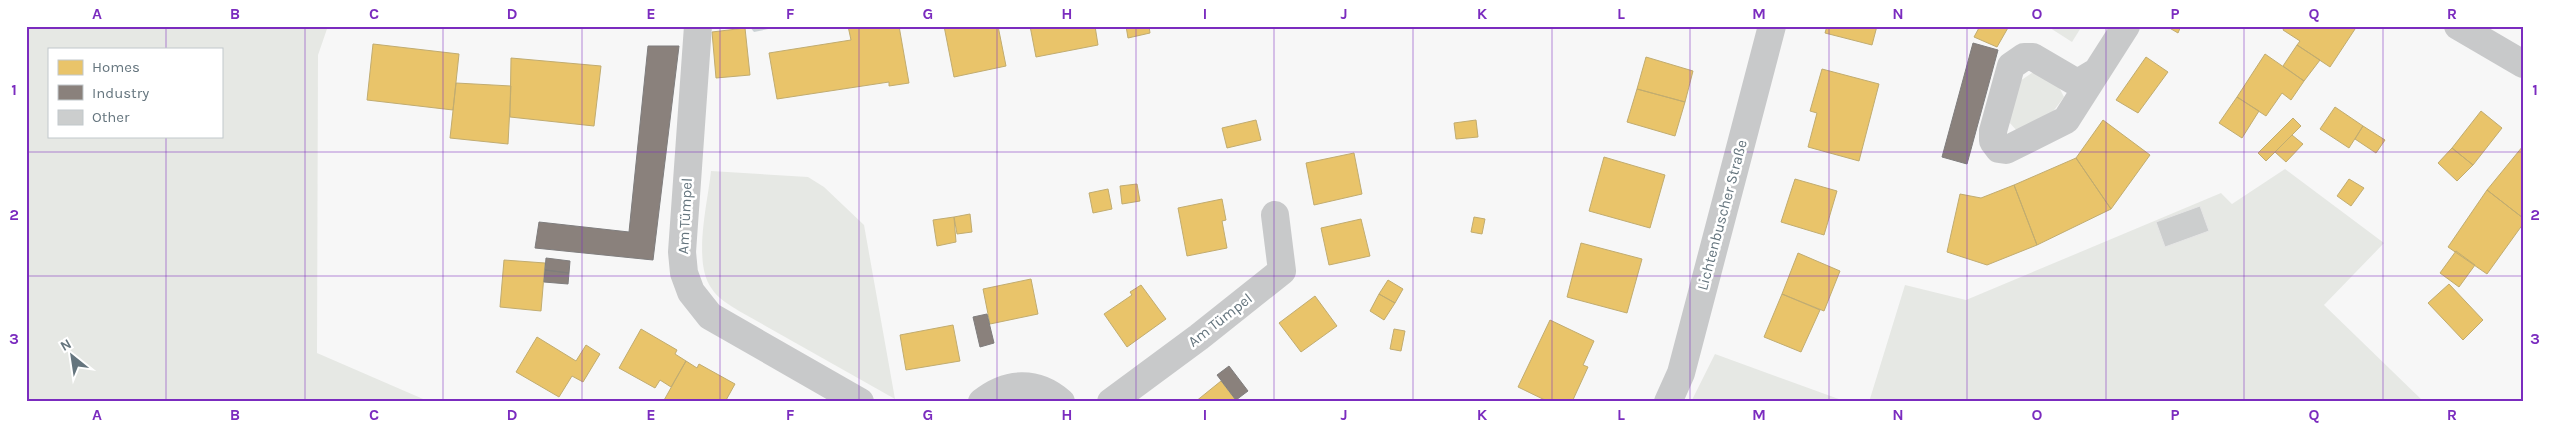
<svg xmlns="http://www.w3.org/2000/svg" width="2549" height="428" viewBox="0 0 2549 428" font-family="Karla,sans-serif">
<rect width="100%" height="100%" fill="#f7f7f7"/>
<!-- green -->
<path fill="#e6e8e4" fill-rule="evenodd" d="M26 26H328L318 55 317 353 430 402H26ZM49 49H221V136H49Z
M2047 26H2082L2072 42Z
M2036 70 2058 85 2064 97 2049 117 2018 132 2009 122 2020 81Z
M2285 169 2384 243 2324 305 2424 402H1869L1905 285 1966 300 2221 193 2232 204Z
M711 171 808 177 824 187 864 225 895 399 739 311C730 305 718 299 712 289 692 263 708 202 711 171Z
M1715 354 1847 402H1691Z"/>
<!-- water -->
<path fill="#cad2d5" d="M749 26H783L754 32Z"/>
<!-- homes -->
<path fill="#e9c46a" stroke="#c1ac70" d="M848 26H899L909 83 889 86V82L777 99 769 53 851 40Z
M944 26H998L1006 66 954 77Z
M1030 26H1095L1098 45 1036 57Z
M1126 26H1149L1150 33 1128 38Z
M1827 26H1877L1872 45 1825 33Z
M1980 26H2009L1997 47 1974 37Z
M2166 26H2181L2178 33Z
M2285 26H2357L2330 67 2297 45 2300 41 2283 30Z
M745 28 750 75 716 78 712 32Z
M373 44 459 54 453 110 367 100Z
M2297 45 2320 60 2304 81 2283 66Z
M2265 54 2304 81 2291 100 2282 93 2266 116 2237 97Z
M1646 57 1693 71 1685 102 1637 89Z
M2146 57 2168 72 2138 113 2116 100Z
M511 58 601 66 594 126 510 117Z
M1822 69 1879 84 1859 161 1808 147 1817 113 1810 111Z
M456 83 511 86 508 144 450 138Z
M1637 89 1685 102 1675 136 1627 122Z
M2237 97 2259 111 2242 138 2219 123Z
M2335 107 2363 126 2349 148 2320 129Z
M2481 111 2502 128 2473 165 2452 148Z
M2293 118 2301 126 2266 161 2258 153Z
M1256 120 1261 140 1227 148 1222 128Z
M1476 120 1478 137 1456 139 1454 123Z
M2103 120 2150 155 2111 209 2076 158Z
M2363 126 2385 140 2376 153 2355 139Z
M2292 135 2303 144 2286 162 2275 152Z
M2523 146V218L2487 190Z
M2452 148 2473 165 2457 181 2438 163Z
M1354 153 1362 194 1314 205 1306 163Z
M1604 157 1665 175 1650 228 1589 211Z
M2076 158 2111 209 2037 245 2014 185Z
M1795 179 1837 191 1824 235 1781 222Z
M2349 179 2364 188 2351 206 2337 196Z
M1137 184 1140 201 1122 204 1120 186Z
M2014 185 2037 245 1987 265 1947 252 1960 194 1981 198Z
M1108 189 1112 209 1093 213 1089 193Z
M2487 190 2523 218V224L2487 274 2448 247Z
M1222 199 1226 220 1222 221 1227 248 1187 256 1178 208Z
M970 214 972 232 957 234 954 217Z
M954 217 956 242 937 246 933 220Z
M1474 217 1485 219 1482 234 1471 232Z
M1361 219 1370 256 1329 265 1321 228Z
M1581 243 1642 259 1627 313 1567 297Z
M2456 251 2475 265 2459 287 2440 273Z
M1798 253 1840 271 1824 311 1782 294Z
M504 260 545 263 541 311 500 307Z
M1031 279 1038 314 990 324 983 289Z
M1388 280 1403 289 1395 303 1379 294Z
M2449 284 2483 320 2463 340 2428 303Z
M1141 285 1166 319 1127 347 1104 314 1132 295 1130 292Z
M1379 294 1395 303 1384 320 1370 311Z
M1782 294 1820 310 1801 352 1764 337Z
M1315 296 1337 326 1301 352 1279 323Z
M1550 320 1594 341 1583 365 1588 367 1572 402H1549L1518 387Z
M953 325 960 361 906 370 900 335Z
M641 329 677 350 675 354 686 361 671 387 660 380 655 388 619 368Z
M1394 329 1405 331 1401 351 1390 349Z
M537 337 576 361 586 345 600 354 583 382 572 376 559 397 516 372Z
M686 361 697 368 699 364 735 384 725 402H663Z
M1221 381 1237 402H1195Z"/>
<!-- industry -->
<path fill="#8a817c" stroke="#7f7d7d" d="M1973 43 1998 50 1967 164 1942 157Z
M648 46H679L653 260 535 248 539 222 629 232Z
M546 258 570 261 569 273 545 270Z
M545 270 569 273 568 284 544 282Z
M987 314 994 343 980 347 973 317Z
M1229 366 1248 391 1236 400 1217 375Z"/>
<!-- building -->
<path fill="#cccece" stroke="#e6e6e6" d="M2200 206 2209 231 2165 247 2156 222Z"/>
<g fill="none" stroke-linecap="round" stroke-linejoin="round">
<!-- minor -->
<path stroke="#c8c9ca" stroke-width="28" d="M698 26 682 252 684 273 691 292 710 316 860 402
M2458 26 2523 64
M2096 72 2081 81H2074L2033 57H2024L2011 66 1993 131V141L1999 149 2006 150 2066 120 2126 26
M982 402C1007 382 1036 380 1061 402
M1111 402 1199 337 1282 271 1275 215
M1668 402 1681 373 1772 26"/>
</g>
<!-- grid -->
<path fill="none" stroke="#7b2cbf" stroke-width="1" stroke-opacity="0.55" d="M166 26V49M305 26V402M443 26V402M582 26V402M720 26V402M859 26V402M997 26V402M1136 26V402M1274 26V402M1413 26V402M1552 26V402M1690 26V402M1829 26V402M1967 26V402M2106 26V402M2244 26V402M2383 26V402M166 136V402M26 152H2523M26 276H2523"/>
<g text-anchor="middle" stroke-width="5" stroke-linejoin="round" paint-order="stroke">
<!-- street labels -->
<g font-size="15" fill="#65757e" stroke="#fff">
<text transform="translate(1722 215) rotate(-75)" y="5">Lichtenbuscher Straße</text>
<text transform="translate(685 216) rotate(-87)" y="5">Am Tümpel</text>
<text transform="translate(1220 320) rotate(-38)" y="5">Am Tümpel</text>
</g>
</g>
<!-- border -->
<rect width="2549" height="428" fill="none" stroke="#ffffff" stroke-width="55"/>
<!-- legend -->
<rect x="48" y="48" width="175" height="90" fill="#ffffff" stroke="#c1c8cb"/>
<rect x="58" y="60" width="25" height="15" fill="#e9c46a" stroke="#c1c8cb"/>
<text x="92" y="72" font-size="15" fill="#65757e">Homes</text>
<rect x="58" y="85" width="25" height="15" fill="#8a817c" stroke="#c1c8cb"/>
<text x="92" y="98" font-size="15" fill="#65757e">Industry</text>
<rect x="58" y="110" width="25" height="15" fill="#cccece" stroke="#c1c8cb"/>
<text x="92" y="122" font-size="15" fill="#65757e">Other</text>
<!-- north arrow -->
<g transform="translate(72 356) rotate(330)" stroke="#ffffff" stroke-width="4" paint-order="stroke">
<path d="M0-4L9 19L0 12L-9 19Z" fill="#65757e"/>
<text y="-8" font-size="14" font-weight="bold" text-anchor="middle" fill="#65757e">N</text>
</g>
<rect x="28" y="28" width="2494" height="372" fill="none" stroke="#7b2cbf" stroke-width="2"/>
<g font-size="16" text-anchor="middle" font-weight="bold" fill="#7b2cbf">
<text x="97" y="19">A</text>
<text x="235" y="19">B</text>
<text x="374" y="19">C</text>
<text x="512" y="19">D</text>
<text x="651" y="19">E</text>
<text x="790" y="19">F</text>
<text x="928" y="19">G</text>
<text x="1067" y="19">H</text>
<text x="1205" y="19">I</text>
<text x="1344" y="19">J</text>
<text x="1482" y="19">K</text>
<text x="1621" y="19">L</text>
<text x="1759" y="19">M</text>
<text x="1898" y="19">N</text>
<text x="2037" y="19">O</text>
<text x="2175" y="19">P</text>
<text x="2314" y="19">Q</text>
<text x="2452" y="19">R</text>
<text x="14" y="95">1</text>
<text x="2535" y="95">1</text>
<text x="14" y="220">2</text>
<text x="2535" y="220">2</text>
<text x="14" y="344">3</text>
<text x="2535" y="344">3</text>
<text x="97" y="420">A</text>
<text x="235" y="420">B</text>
<text x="374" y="420">C</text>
<text x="512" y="420">D</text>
<text x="651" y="420">E</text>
<text x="790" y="420">F</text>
<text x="928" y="420">G</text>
<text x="1067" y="420">H</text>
<text x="1205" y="420">I</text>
<text x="1344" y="420">J</text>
<text x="1482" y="420">K</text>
<text x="1621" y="420">L</text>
<text x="1759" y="420">M</text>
<text x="1898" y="420">N</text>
<text x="2037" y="420">O</text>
<text x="2175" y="420">P</text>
<text x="2314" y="420">Q</text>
<text x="2452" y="420">R</text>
</g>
</svg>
